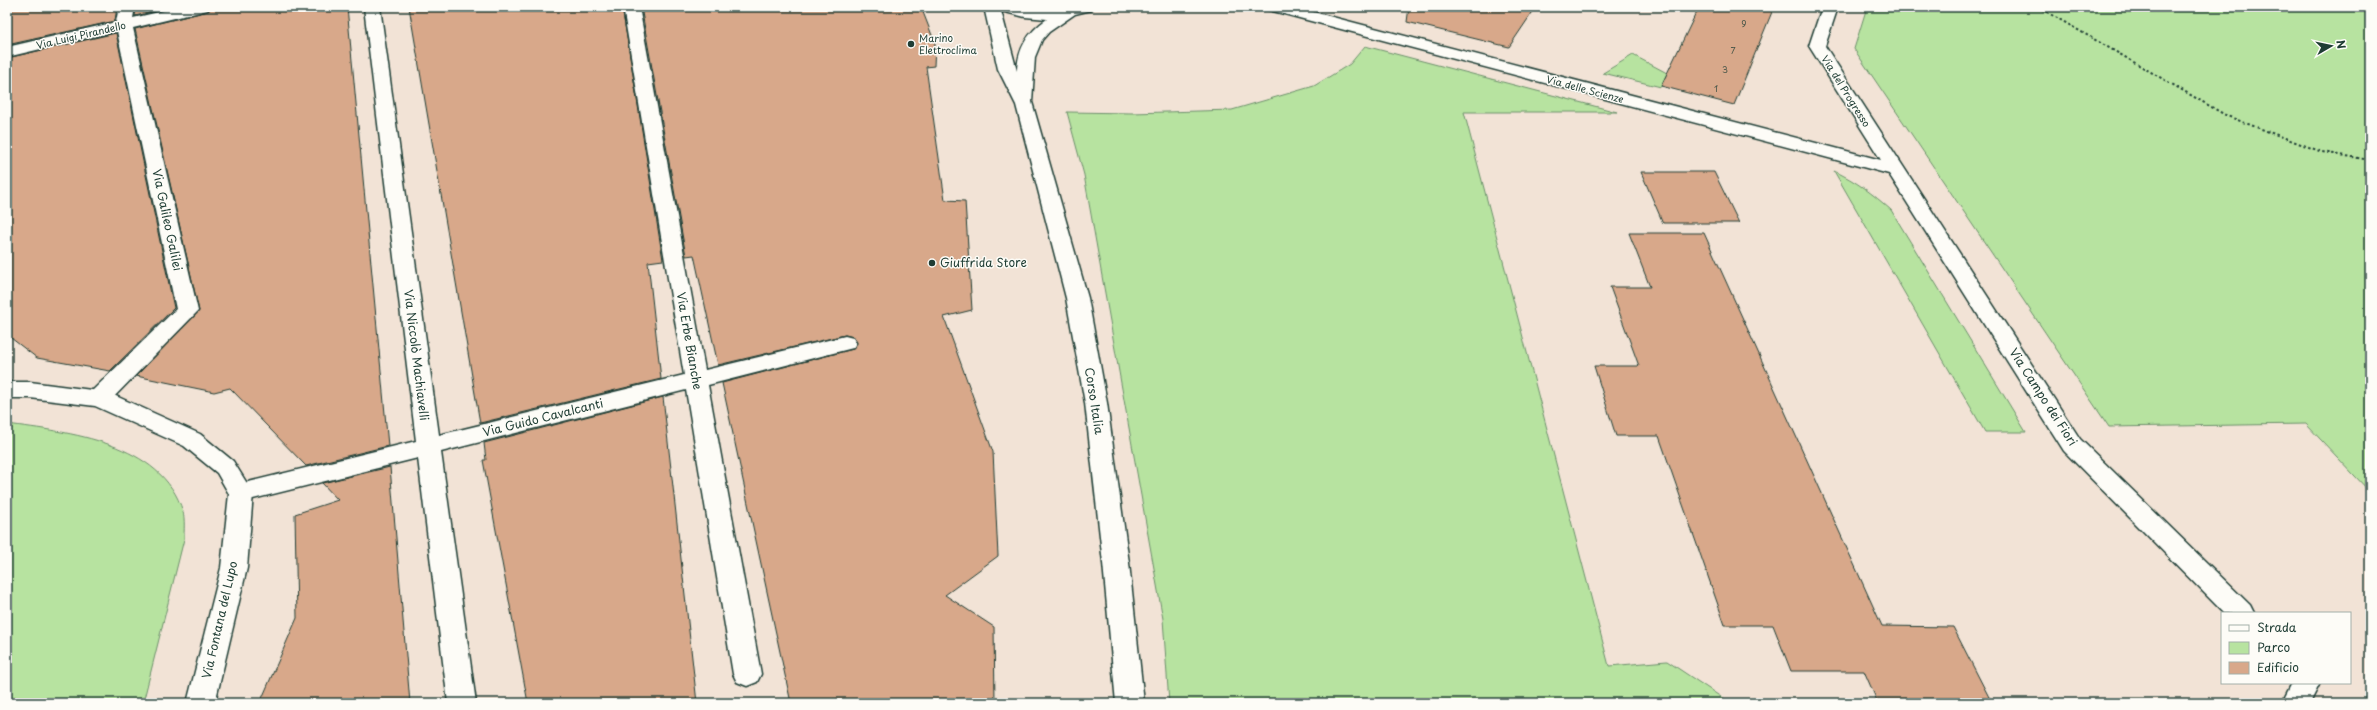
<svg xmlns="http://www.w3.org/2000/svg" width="2377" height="710" viewBox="0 0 2377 710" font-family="'Playpen Sans',sans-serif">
<rect width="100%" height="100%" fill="#f2e3d6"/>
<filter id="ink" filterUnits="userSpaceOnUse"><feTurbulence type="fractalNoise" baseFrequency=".025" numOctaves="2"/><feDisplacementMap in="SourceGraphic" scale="8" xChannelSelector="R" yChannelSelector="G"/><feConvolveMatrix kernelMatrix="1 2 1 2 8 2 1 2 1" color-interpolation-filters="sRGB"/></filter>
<g filter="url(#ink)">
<!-- green -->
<path fill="#b7e3a0" stroke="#6b906a" d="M1867 7H2370V492L2306 424 2109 427 1854 49Z
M1365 46 1617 112H1464L1609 666 1667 661 1730 703H1169L1163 619 1084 175 1067 112 1133 113 1232 110 1314 86 1350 64Z
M1633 55 1667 73 1661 87 1603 73Z
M1834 171C1856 181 1873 194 1891 210L2026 432H1985Z
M7 424C68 432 162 442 183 512 185 519 184 531 184 539L143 703H7Z"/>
<!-- building -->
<path fill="#d8a88a" stroke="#1f3d34" d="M7 7H117L115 21 7 45Z
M136 7H174L135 16Z
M211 7H347L388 446 306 466 230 388 214 392 136 376 199 311 135 29 208 11Z
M409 7H622L663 260 648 262 661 379 480 423Z
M641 7H921L935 43 934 66 926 67 945 200 965 201 972 310 944 317 993 452 998 556 945 595 994 627 995 703H791L722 383 853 349 857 342 853 337 845 335 718 365 694 255 686 256Z
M1409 7H1536L1509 47 1407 22Z
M1699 7H1774L1734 105 1661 86Z
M116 33 174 308 110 371 37 358 7 335V58Z
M1641 172H1714L1739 223H1663Z
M1629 233H1704L1882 626 1953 627 1992 703H1878L1864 671H1791L1773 625H1725L1659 436H1616L1594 366H1639L1610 287H1650Z
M663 397 697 703H528L483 460H486L484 443Z
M390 467 410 703H260L297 618 295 514 338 500 322 483Z"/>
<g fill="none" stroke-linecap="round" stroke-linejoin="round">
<defs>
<path id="minor" d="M119 7H135L133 18 181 7H210L208 10 133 28 198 311 107 404 99 406 91 404 88 398 91 392 176 309 117 31 7 57V47L116 22Z
M364 7H380L439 435 684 375 623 7H639L705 370 845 336 853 338 856 343 853 348 845 350 708 385 761 674 757 682 747 686 737 682 733 674 686 390 441 452 476 703H448L418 458 241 502 232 500 229 493 232 486 416 441Z
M1267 7H1294L1881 160 1809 46 1822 7H1838L1825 46 2080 439 2250 605 2254 613H2224L2064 451 1889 174 1269 10Z
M2292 683H2320L2310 703H2282Z"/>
<path id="tertiary" d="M7 382H30L107 392 200 434 233 461 253 493 247 568 215 703H187L221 568 229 494 217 473 184 446 95 406 30 398H7Z"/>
<path id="secondary" d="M984 7 1045 9 1093 7 1091 10 1075 14 1049 32 1042 40 1035 57 1032 102 1088 298 1107 403 1129 563 1144 703H1116L1103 563 1085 403 1066 298 1016 105 998 69ZM1001 11 1025 17 1047 19C1028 32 1018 48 1017 71Z"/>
</defs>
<!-- minor casing -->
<use href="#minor" stroke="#1f3d34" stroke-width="3"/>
<!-- tertiary casing -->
<use href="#tertiary" stroke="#1f3d34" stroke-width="3"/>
<!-- secondary casing -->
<use href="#secondary" stroke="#1f3d34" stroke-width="3"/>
<!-- path -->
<path stroke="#1f3d34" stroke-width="2" stroke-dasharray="2.5 2.5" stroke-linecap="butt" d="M2038 7 2227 116 2322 152 2370 160"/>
<!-- minor -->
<use href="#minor" fill="#fdfcf7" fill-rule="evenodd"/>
<!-- tertiary -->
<use href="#tertiary" fill="#fdfcf7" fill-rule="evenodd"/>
<!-- secondary -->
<use href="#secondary" fill="#fdfcf7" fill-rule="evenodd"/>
</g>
</g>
<!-- markers -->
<g fill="#1f3d34" stroke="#fdfcf7" stroke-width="1.5">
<circle cx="911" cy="44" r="4"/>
<circle cx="932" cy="263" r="4"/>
</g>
<g text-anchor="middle" stroke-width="3" stroke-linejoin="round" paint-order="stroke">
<!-- far-number labels -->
<g font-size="9" fill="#4d584a">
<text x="1744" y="27">9</text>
<text x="1733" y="54">7</text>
<text x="1725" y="73">3</text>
<text x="1716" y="92">1</text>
</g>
<!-- far-street labels -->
<g font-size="10" fill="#1f3d34" stroke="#fdfcf7">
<text transform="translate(81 35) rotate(-13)" y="4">Via Luigi Pirandello</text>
<text transform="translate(1585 89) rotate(15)" y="4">Via delle Scienze</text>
<text transform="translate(1846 91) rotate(58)" y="4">Via del Progresso</text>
</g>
<!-- far-poi labels -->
<g font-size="10" fill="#1f3d34" stroke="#fdfcf7" text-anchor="start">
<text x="919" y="42">Marino<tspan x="919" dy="12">Elettroclima</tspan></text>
</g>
<!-- street labels -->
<g font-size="12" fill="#1f3d34" stroke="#fdfcf7">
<text transform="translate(167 220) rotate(78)" y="4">Via Galileo Galilei</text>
<text transform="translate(689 341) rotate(80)" y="4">Via Erbe Bianche</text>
<text transform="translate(416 355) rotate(83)" y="4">Via Niccolò Machiavelli</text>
<text transform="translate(2043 397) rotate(57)" y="4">Via Campo dei Fiori</text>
<text transform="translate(1094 401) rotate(81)" y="4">Corso Italia</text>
<text transform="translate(543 418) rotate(-14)" y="4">Via Guido Cavalcanti</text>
<text transform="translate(220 620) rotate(-77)" y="4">Via Fontana del Lupo</text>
</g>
<!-- poi labels -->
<g font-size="12" fill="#1f3d34" stroke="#fdfcf7" text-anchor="start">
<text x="940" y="267">Giuffrida Store</text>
</g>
</g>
<!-- margin -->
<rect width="2377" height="710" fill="none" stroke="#fdfcf7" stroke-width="24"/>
<rect x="12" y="12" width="2353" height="686" fill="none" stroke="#1f3d34" stroke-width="1.5" filter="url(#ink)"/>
<!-- legend -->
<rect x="2221" y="612" width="130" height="72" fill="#fdfcf7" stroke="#a4b0a9"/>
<rect x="2229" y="625" width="20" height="6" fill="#fdfcf7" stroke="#a4b0a9"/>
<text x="2257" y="632" font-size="12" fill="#1f3d34">Strada</text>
<rect x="2229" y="642" width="20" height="12" fill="#b7e3a0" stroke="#a4b0a9"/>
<text x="2257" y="652" font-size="12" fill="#1f3d34">Parco</text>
<rect x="2229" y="662" width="20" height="12" fill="#d8a88a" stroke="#a4b0a9"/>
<text x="2257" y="672" font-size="12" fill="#1f3d34">Edificio</text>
<!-- north arrow -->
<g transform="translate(2331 46) rotate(81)" stroke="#fdfcf7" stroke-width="3" paint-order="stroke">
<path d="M0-3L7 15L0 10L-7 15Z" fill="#1f3d34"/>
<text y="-6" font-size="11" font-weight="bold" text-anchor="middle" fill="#1f3d34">N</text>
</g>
</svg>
